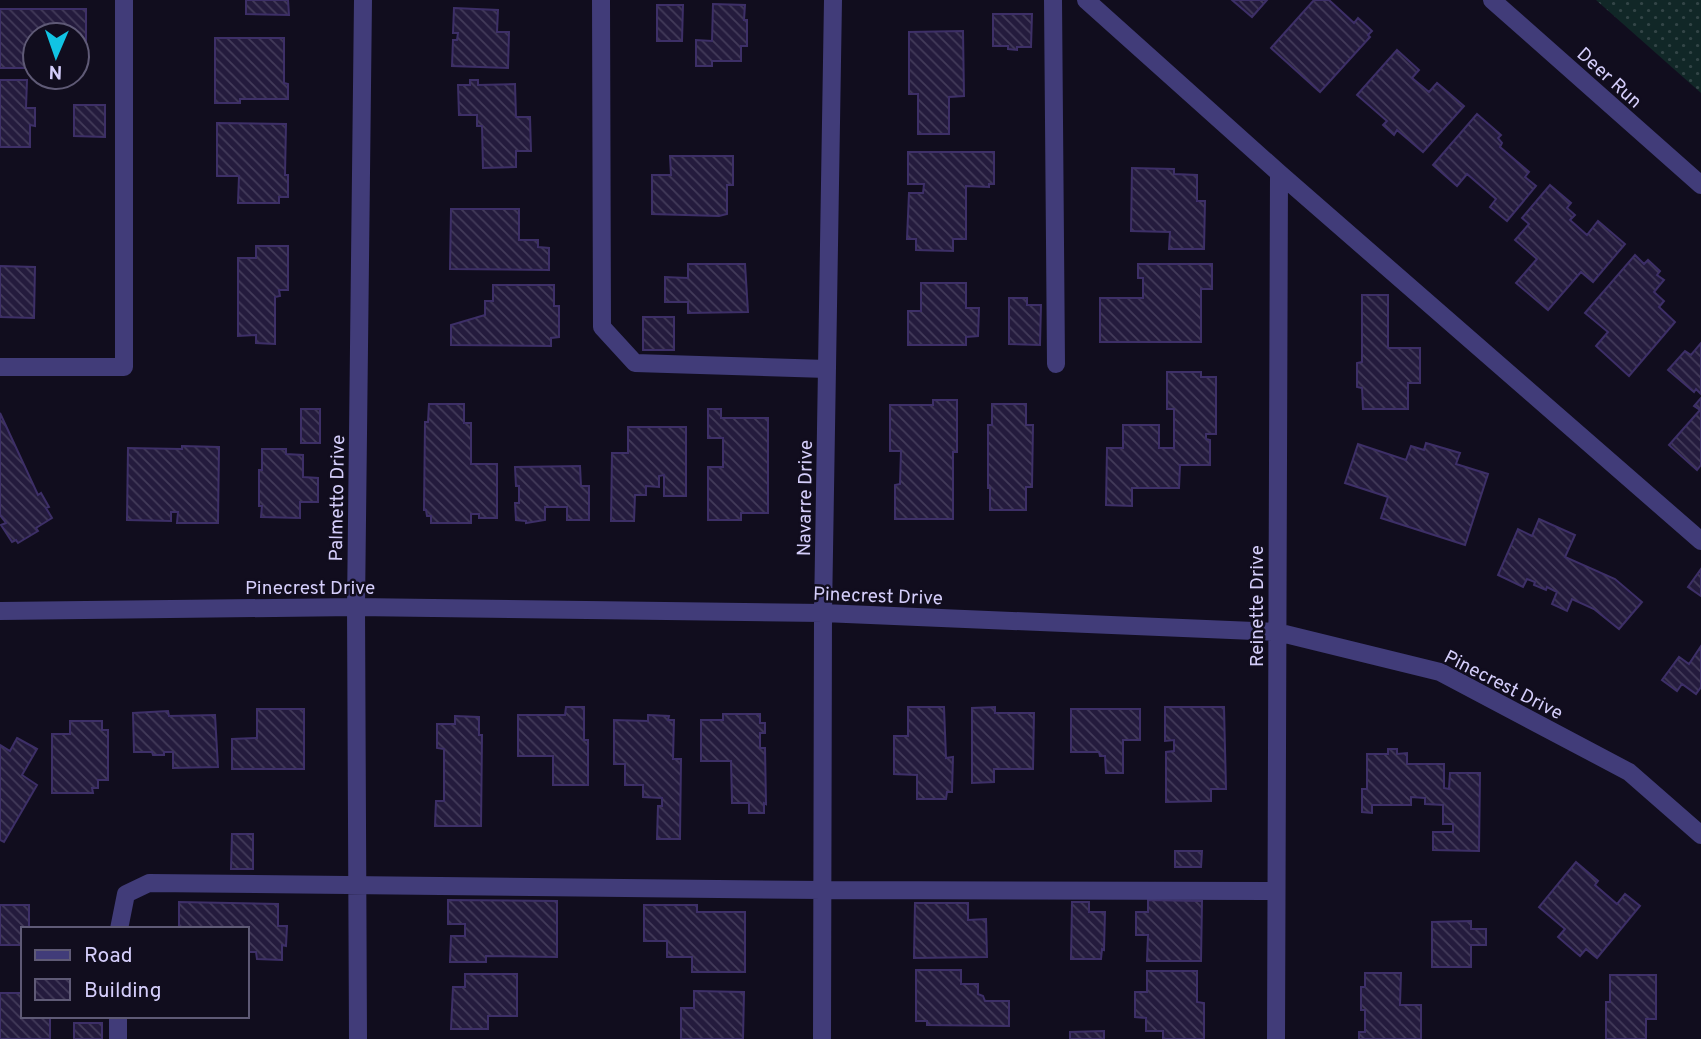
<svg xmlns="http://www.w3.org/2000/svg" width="1701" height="1039" viewBox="0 0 1701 1039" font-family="Overpass,sans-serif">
<defs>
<pattern id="grass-dots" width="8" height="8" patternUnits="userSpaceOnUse" patternTransform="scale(1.75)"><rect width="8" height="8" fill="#112727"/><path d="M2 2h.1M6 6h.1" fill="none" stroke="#334547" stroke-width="1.8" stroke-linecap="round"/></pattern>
<pattern id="building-back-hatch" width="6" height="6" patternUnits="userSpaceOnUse" patternTransform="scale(1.75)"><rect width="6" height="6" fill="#241b3d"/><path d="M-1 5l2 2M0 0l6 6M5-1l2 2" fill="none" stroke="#433b5a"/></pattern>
</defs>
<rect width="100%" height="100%" fill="#110d1e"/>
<!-- grass -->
<path fill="url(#grass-dots)" d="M1596 0H1701V93Z"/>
<!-- building -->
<path fill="url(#building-back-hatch)" stroke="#3d2f67" stroke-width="2" d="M246 0H288L289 15 246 14Z
M1232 0H1267L1252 17Z
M1314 0H1329L1354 23 1358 18 1372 31 1368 35 1370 37 1320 92 1271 48Z
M713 4 745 5 744 20H747V46H741V61H712V66H696V40L712 41Z
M657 5H683L682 41H657Z
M454 8 498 10 497 32H509L508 68 452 66 453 40H457L458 33H453Z
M0 9H86V45H77V35H35V68H0Z
M993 14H1032L1031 47H1017V50L1008 49V46H993Z
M963 31 964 96 949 97V134H918V94H909V32Z
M215 38H284V83L288 84V99H240V103H215Z
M1397 50 1419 70 1412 78 1429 92 1437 83 1464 106 1423 152 1397 130 1394 135 1383 125 1387 121 1357 95Z
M0 80H27L26 108H35V126L30 125V147H0Z
M470 80H478V85L515 84 516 117H530L531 151H516V167L483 168 482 126H477V115H459L458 85H470Z
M74 105H105V137L74 136Z
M1477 114 1501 135 1498 138 1502 143 1500 147 1529 172 1525 177 1536 186 1507 221 1490 207 1496 199 1467 174 1457 186 1433 165Z
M217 123 286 124 285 175H288V197H279V203H238L239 176H217Z
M908 152H994V184H989V187L966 186V239H953V251L916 250V239H907L909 193H923L924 184H908Z
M670 156H733V185H727V214L719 216 652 214V175H671Z
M1132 168 1174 169V174L1197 175V201H1205L1204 249H1169L1170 232 1131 231Z
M1550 185 1571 203 1567 208 1575 215 1570 220 1587 235 1598 221 1625 244 1593 282 1581 272 1548 310 1516 283 1537 259 1515 240 1529 224 1522 218Z
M451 209H519V240H538V247L549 248V270L450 269Z
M256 246H288V290H279L280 296 275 297V344L256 343V335L238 336V258H256Z
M1635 255 1644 264 1648 260 1660 271 1657 275 1664 280 1654 292 1664 301 1659 307 1675 322 1629 376 1596 346 1608 332 1585 313Z
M688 264H745L748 312 688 313V302H665V277L688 278Z
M1138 264H1212V289H1201V342H1100V298H1143V278H1138Z
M0 266 35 267 34 318 0 317Z
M921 283H966V308H979L978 336 966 337V345H908V311H921Z
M493 285H554V306H559V337L551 338V346L451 345V325L485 315V301H493Z
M1362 295H1388V348H1420V383H1408V409H1363L1362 388 1357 387V363L1362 362Z
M1009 298H1027V305H1041L1040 345 1009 344Z
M643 317H674V350H643Z
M1701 343V394L1696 389 1694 392 1668 370 1685 351 1691 355Z
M1167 372H1201V377H1216V434H1206V439L1210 440V465H1180L1179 488H1132V506L1106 505 1107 448H1123V425H1159V448H1174V409H1167Z
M1701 398V465L1697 470 1669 445 1700 410 1694 406Z
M933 400H957V452H953V519H895V485L900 484 901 451H890V405H933Z
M429 404H464V423H471V464H497V518H479V514H471V523H431V516H427L426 510H424L425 422H428Z
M992 404H1026V425H1033L1032 487H1026V510H990V488H988V425H992Z
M301 409H320V443H301Z
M708 409H721V418H768V513H741V520H708V467H723V438H708Z
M0 413 38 495 41 493 49 507 46 508 52 518 36 528 38 531 18 543 16 540 12 542 1 525 6 523 0 515Z
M628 427H686V496H664V475L659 476V487L646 486V495H635L634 521H611L612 453H628Z
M1426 443 1460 453 1456 464 1488 474 1465 545 1381 518 1388 497 1345 483 1358 444 1406 460 1411 446 1424 450Z
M182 446 219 447 218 523H177L178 512H171V521L127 520 128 448 182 449Z
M262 449H286V454L303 455V477L318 478V502H300V518L261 517 262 506H259V470H262Z
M580 466 581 486H589V520H567V507H545V520L526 523V521L516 520 515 503H519V486H516L515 467Z
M1539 519 1575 535 1565 557 1615 579 1642 602 1619 629 1594 609 1572 599 1567 611 1552 604 1557 592 1547 587 1546 590 1534 585 1535 582 1527 579 1523 587 1498 575 1518 529 1532 536Z
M1701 569V596L1688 587Z
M1701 646V687L1696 694 1682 684 1677 691 1662 680 1679 657 1689 664Z
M566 707H584V740H588V785H553V756H518V715H565Z
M908 707H944L946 758 953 757 952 792H947L946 799H917V775L894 774V736H908Z
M995 707V713H1034L1033 769H994V782L972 783V708Z
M1165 707H1224L1226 789H1211V801L1166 802V752L1174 751V740L1165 741Z
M257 709H304V769H232V739L257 738Z
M1071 709H1140V740H1123V773H1106L1105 756H1100L1099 752H1071Z
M168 711 169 716 215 715 218 767 173 768V752H164V755H153L152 752H134L133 713Z
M723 714H760V723H765V733H760V748H765L766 804 764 803V813H749V803H732L731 761H701V720H723Z
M648 715 669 716 668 720H674L673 759H681L680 839H657L658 806H662V798L643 797V785H625V764H614V720L648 721Z
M455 716 479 717V735H482L481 826H435L436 801H444V749L437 748V724H455Z
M70 721H102V730H108V780H98V788H92L93 793H52V734H70Z
M17 738 37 749 22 775 37 785 4 842 0 840V745L10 751Z
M1388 749H1397V754L1407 753V764H1444V788L1449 789 1450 773H1480L1479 851 1433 850V832H1453V824H1443V805L1425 804V798L1411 797V805H1372V813L1362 812V789H1367V754H1388Z
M232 834H253V869H231Z
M1175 851H1202L1201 867H1175Z
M1576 862 1598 881 1595 885 1617 904 1625 894 1640 906 1597 958 1586 949 1580 956 1558 937 1565 929 1539 907Z
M448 900 557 901V957L486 956V962H450L451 936H465V924H448Z
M1148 900 1202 901 1201 961H1147L1148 935H1136V912H1148Z
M179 902 278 904V926H287L286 946 282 945V960L257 959 256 952H247V929H179Z
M1072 902H1089V912H1105L1104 950 1102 949 1101 959H1071Z
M915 903H968V920L986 919 987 957 914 958Z
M0 905H29V929H23V945H0Z
M644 905H697V912H745V972H692V957H667V941H644Z
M1471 921V929H1486V945H1471V967H1432V922Z
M916 970H961V984H978V994L983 996 985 1001H1009V1026L927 1025V1021H916Z
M1147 971H1197V1002L1204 1003V1039H1163V1031H1146V1018L1135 1017V992H1147Z
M1365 973H1401L1400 1005H1421V1039H1359V1032H1365V1010H1361V987H1365Z
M465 974H517V1016H488V1029H451L453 987H465Z
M1610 975H1656V1019H1646V1039H1606V1002H1610Z
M694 991 744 992 743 1039H681V1008H694Z
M0 993H23V1016H50V1039H0Z
M74 1023H102V1039H74Z
M1104 1031V1039H1070V1032Z"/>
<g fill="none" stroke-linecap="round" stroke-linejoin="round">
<!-- minor -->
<path stroke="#413c79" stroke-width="18" d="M601 0 602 327 635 363 827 369
M1053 0 1056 364
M1086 0 1279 173 1701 541
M1492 0 1701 185
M0 367H124V0
M0 611 356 607 823 613 1277 632 1440 672 1629 772 1701 835
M119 929 126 894 149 883 822 890 1276 891
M118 1039V1016
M358 1039 356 607 363 0
M822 1039 823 613 833 0
M1276 1039 1279 173"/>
</g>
<g text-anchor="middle" stroke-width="5" stroke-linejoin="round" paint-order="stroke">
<!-- street labels -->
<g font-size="19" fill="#d5cefb" stroke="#110d1e">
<text transform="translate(1610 77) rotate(42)" y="7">Deer Run</text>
<text transform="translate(336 498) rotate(-89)" y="7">Palmetto Drive</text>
<text transform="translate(804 498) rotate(-89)" y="7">Navarre Drive</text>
<text x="310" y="594">Pinecrest Drive</text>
<text transform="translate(878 595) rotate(2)" y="7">Pinecrest Drive</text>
<text transform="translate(1256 606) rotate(-90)" y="7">Reinette Drive</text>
<text transform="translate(1504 684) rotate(27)" y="7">Pinecrest Drive</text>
</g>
</g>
<!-- legend -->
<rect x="21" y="927" width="228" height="91" fill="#110d1e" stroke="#5f5a76" stroke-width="2"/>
<rect x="35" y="950" width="35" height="10" fill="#413c79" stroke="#5f5a76" stroke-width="2"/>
<text x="84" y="962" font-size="21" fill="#d5cefb">Road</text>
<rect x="35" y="979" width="35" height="21" fill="url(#building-back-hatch)" stroke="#5f5a76" stroke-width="2"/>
<text x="84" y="997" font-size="21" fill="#d5cefb">Building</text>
<!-- north arrow -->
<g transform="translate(56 56) rotate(182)"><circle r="33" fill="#110d1e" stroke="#5f5a76" stroke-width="2"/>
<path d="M0-5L12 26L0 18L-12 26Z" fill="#11c4e4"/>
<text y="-10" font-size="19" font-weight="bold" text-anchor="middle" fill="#d5cefb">N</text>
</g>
</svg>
